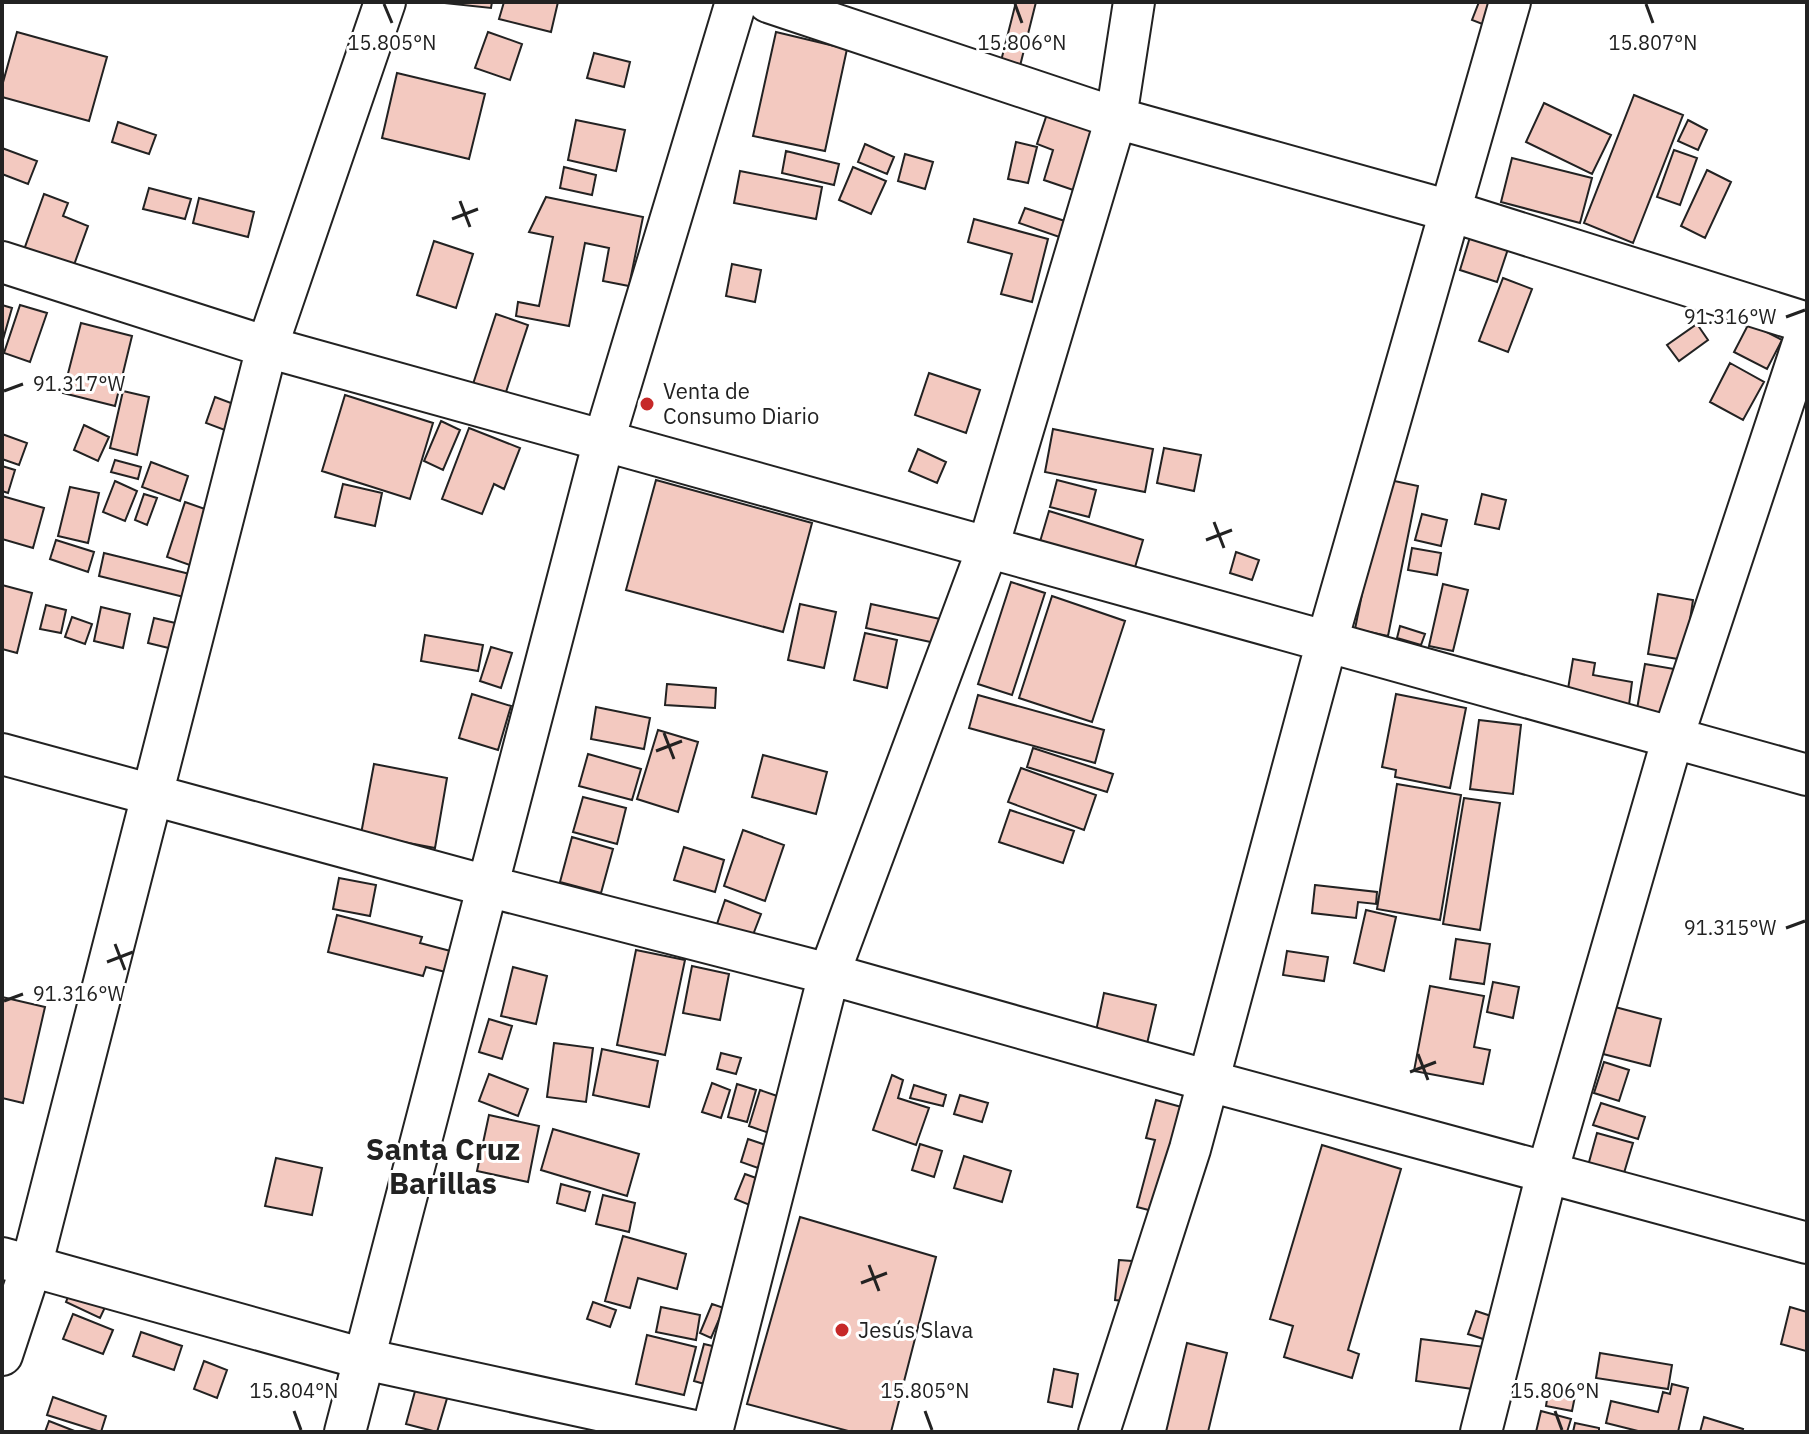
<svg xmlns="http://www.w3.org/2000/svg" width="1809" height="1434" viewBox="0 0 1809 1434" font-family="'IBM Plex Sans',sans-serif">
<rect width="100%" height="100%" fill="#fff"/>
<!-- building -->
<path fill="#f3c9c0" stroke="#222" stroke-width="2" d="M435 2H492L491 8Z
M504 2H558L551 32 499 19Z
M1016 2H1036L1020 66 1001 61Z
M1479 2H1500L1490 27 1472 20Z
M17 32 107 57 89 121 2 97V86Z
M488 32 522 44 510 80 475 68Z
M776 32 847 49 825 151 753 136Z
M594 53 630 62 624 87 587 78Z
M397 73 485 94 469 159 382 138Z
M1634 95 1683 115 1633 243 1584 223Z
M1544 103 1611 135 1592 174 1526 142Z
M1047 114 1105 134 1085 194 1044 180 1053 150 1037 144Z
M576 120 625 130 616 171 568 160Z
M1688 120 1707 130 1698 150 1678 141Z
M118 122 156 135 149 154 112 142Z
M1016 142 1037 147 1028 183 1008 179Z
M865 144 894 157 887 174 858 162Z
M2 148 37 161 28 184 2 174Z
M1674 150 1697 158 1680 205 1657 197Z
M786 151 839 164 834 185 782 173Z
M905 154 933 162 925 189 898 181Z
M1512 158 1592 178 1580 223 1501 202Z
M564 167 596 175 592 195 560 188Z
M853 167 886 181 871 214 839 200Z
M1707 170 1731 182 1705 238 1681 226Z
M740 171 822 187 816 219 734 203Z
M149 188 191 199 185 219 143 209Z
M44 194 68 203 63 216 88 226 70 276 21 258Z
M546 197 643 217 629 286 603 281 609 248 585 243 569 326 516 316 518 302 539 306 553 237 529 232Z
M199 198 254 212 248 237 193 223Z
M1025 208 1074 224 1068 240 1019 223Z
M974 219 1048 239 1032 302 1001 294 1012 254 968 242Z
M1470 237 1508 249 1497 282 1460 270Z
M434 241 473 254 456 308 417 295Z
M732 264 761 270 755 302 726 296Z
M1503 278 1532 289 1508 352 1479 341Z
M2 305 12 308 2 343Z
M20 305 47 313 30 362 4 353Z
M496 314 528 325 505 395 473 384Z
M81 323 132 336 115 406 63 393Z
M1749 323 1782 340 1767 369 1734 352Z
M1697 324 1708 340 1679 361 1667 345Z
M1730 363 1764 382 1743 420 1710 402Z
M929 373 980 390 966 433 915 415Z
M123 391 149 397 137 455 110 448Z
M345 395 433 423 410 499 322 471Z
M215 397 247 409 238 435 206 423Z
M441 421 460 430 443 470 424 461Z
M84 425 109 437 98 461 74 450Z
M469 428 520 448 504 489 494 484 482 514 442 499Z
M1053 429 1153 449 1145 492 1045 472Z
M2 434 27 443 19 465 2 459Z
M1164 448 1201 455 1194 491 1157 483Z
M918 449 946 462 937 483 909 471Z
M115 460 141 467 138 479 111 472Z
M151 462 188 476 180 501 142 487Z
M2 466 15 470 8 493 2 491Z
M1385 479 1418 486 1388 636 1355 629Z
M656 480 812 523 783 632 626 590Z
M1057 480 1096 490 1089 517 1050 507Z
M115 481 137 491 125 521 103 512Z
M343 484 382 493 375 526 335 517Z
M70 487 99 493 88 543 58 536Z
M144 494 157 498 147 525 135 520Z
M1482 494 1506 500 1499 529 1475 524Z
M2 496 44 508 33 548 2 539Z
M185 502 219 514 201 569 167 557Z
M1049 511 1143 540 1133 574 1039 545Z
M1422 514 1447 520 1441 546 1415 540Z
M56 540 94 552 88 572 50 559Z
M1412 548 1441 553 1437 575 1408 570Z
M1236 552 1259 560 1252 580 1230 573Z
M104 553 198 576 192 599 99 576Z
M1011 582 1045 593 1012 695 978 684Z
M1443 584 1468 590 1453 651 1429 646Z
M2 585 32 593 17 653 2 649Z
M1658 594 1693 600 1684 660 1648 654Z
M1052 596 1125 621 1092 722 1019 698Z
M800 604 836 612 824 668 788 660Z
M871 604 954 622 949 646 866 628Z
M46 605 66 610 61 633 40 629Z
M101 607 130 614 123 648 94 641Z
M72 617 92 624 85 644 65 637Z
M154 618 184 625 177 650 148 643Z
M1400 626 1425 634 1421 645 1397 638Z
M865 633 897 640 887 688 854 680Z
M425 635 483 645 478 671 421 661Z
M491 647 512 653 501 688 480 681Z
M1573 659 1595 663 1593 675 1632 682 1629 705 1567 695Z
M1645 664 1680 670 1672 715 1637 709Z
M667 684 716 688 715 708 665 705Z
M472 694 511 706 498 750 459 738Z
M1396 694 1466 708 1450 788 1395 777 1396 770 1382 767Z
M978 695 1104 730 1095 763 969 728Z
M596 707 650 718 644 749 591 739Z
M1479 720 1521 725 1513 794 1470 789Z
M658 730 698 742 678 812 637 799Z
M1033 748 1113 774 1107 792 1027 767Z
M588 754 641 769 632 800 579 786Z
M763 755 827 772 816 814 752 797Z
M374 764 447 778 435 848 361 834Z
M1021 768 1096 795 1084 830 1008 802Z
M1397 784 1461 795 1440 920 1377 909Z
M583 797 626 808 617 844 573 832Z
M1464 798 1500 803 1480 930 1443 924Z
M1010 810 1074 831 1063 863 999 842Z
M743 830 784 845 765 901 724 886Z
M572 837 613 849 601 893 560 882Z
M684 847 724 860 715 892 674 880Z
M339 878 376 885 370 916 333 909Z
M1315 885 1377 892 1376 904 1358 902 1356 918 1312 913Z
M725 900 761 914 751 940 716 927Z
M1366 910 1396 917 1384 971 1354 963Z
M337 915 422 937 420 943 462 954 457 975 426 967 423 976 328 952Z
M1456 939 1490 944 1484 984 1450 979Z
M636 950 685 960 665 1055 617 1045Z
M1287 951 1328 957 1324 981 1283 975Z
M692 966 729 974 720 1020 683 1013Z
M513 967 547 976 536 1024 501 1016Z
M1493 982 1519 987 1513 1018 1487 1012Z
M1430 986 1484 996 1474 1047 1490 1050 1483 1084 1414 1071Z
M1104 993 1156 1005 1146 1048 1095 1036Z
M2 997 45 1007 23 1103 2 1098Z
M1615 1007 1661 1019 1650 1066 1603 1054Z
M489 1019 512 1026 502 1059 479 1052Z
M554 1043 593 1048 586 1102 547 1097Z
M602 1049 658 1061 649 1107 593 1095Z
M721 1053 741 1058 736 1074 717 1069Z
M1604 1062 1629 1070 1619 1101 1594 1093Z
M489 1074 528 1089 518 1116 479 1101Z
M892 1075 903 1080 898 1098 929 1108 916 1145 873 1130Z
M712 1083 730 1090 721 1118 702 1112Z
M737 1084 756 1090 747 1122 728 1117Z
M914 1085 946 1095 943 1106 910 1098Z
M760 1090 780 1097 769 1133 749 1126Z
M960 1095 988 1103 982 1122 954 1114Z
M1156 1100 1196 1111 1168 1215 1137 1207 1155 1140 1146 1138Z
M1601 1103 1645 1117 1638 1139 1593 1125Z
M489 1115 539 1126 528 1182 477 1171Z
M553 1129 639 1154 627 1196 541 1170Z
M1597 1133 1633 1143 1621 1183 1586 1173Z
M748 1139 766 1145 758 1168 741 1162Z
M920 1144 942 1151 934 1177 912 1170Z
M1322 1145 1401 1169 1348 1350 1359 1354 1352 1378 1284 1357 1293 1326 1270 1319Z
M964 1156 1011 1171 1002 1202 954 1188Z
M276 1158 322 1168 312 1215 265 1206Z
M745 1174 767 1182 757 1208 735 1199Z
M561 1184 590 1192 585 1211 557 1203Z
M603 1195 635 1203 629 1232 596 1224Z
M800 1217 936 1257 891 1432H852L747 1404Z
M623 1236 686 1254 677 1289 638 1278 630 1308 605 1301Z
M1119 1260 1145 1262 1141 1303 1115 1300Z
M72 1287 107 1303 100 1318 66 1302Z
M593 1302 616 1310 610 1327 587 1319Z
M712 1304 724 1308 711 1338 700 1333Z
M661 1307 700 1315 696 1340 656 1332Z
M1790 1307 1807 1312 1806 1351 1781 1344Z
M1476 1311 1500 1319 1492 1342 1468 1334Z
M73 1314 113 1330 103 1354 63 1339Z
M141 1332 182 1346 174 1370 133 1356Z
M647 1335 696 1347 684 1395 636 1384Z
M1421 1339 1493 1348 1487 1391 1416 1381Z
M1187 1343 1227 1353 1208 1432H1166Z
M704 1344 725 1349 715 1387 694 1381Z
M1600 1353 1672 1365 1668 1389 1596 1378Z
M204 1361 227 1370 217 1398 194 1389Z
M1054 1369 1078 1374 1072 1407 1048 1402Z
M417 1384 448 1395 437 1432 406 1424Z
M1672 1384 1688 1388 1678 1432H1642L1606 1423 1611 1401 1658 1412 1663 1392 1670 1394Z
M1549 1386 1576 1391 1572 1411 1546 1406Z
M53 1397 106 1416 101 1432 47 1415Z
M1541 1411 1571 1419 1567 1432H1536Z
M1704 1417 1743 1429 1742 1432H1700Z
M49 1421 77 1432H45Z
M1575 1423 1599 1428V1432H1573Z"/>
<g fill="none" stroke-linecap="round" stroke-linejoin="round">
<defs>
<path id="minor" d="M768 2 1116 118 1450 211 1807 323
M2 262 267 347 1807 775
M2 754 487 886 829 974 1209 1081 1807 1243
M2 1258 364 1359 699 1432
M2 1355 31 1267 267 347 385 2
M345 1432 604 440 736 2
M712 1432 829 974 988 547 1116 118 1134 2
M1099 1432 1190 1149 1327 641 1510 2
M1481 1432 1547 1173 1673 737 1807 331"/>
</defs>
<!-- minor casing -->
<use href="#minor" stroke="#222" stroke-width="44"/>
<!-- minor -->
<use href="#minor" stroke="#fff" stroke-width="40"/>
</g>
<!-- ticks -->
<path fill="none" stroke="#222" stroke-width="3" d="M384 4 392 23M1015 4 1022 23M1646 4 1653 23M460 201 470 227M452 219 478 209M1786 317 1805 310M4 391 23 384M1214 522 1224 548M1206 540 1232 530M664 733 674 759M656 751 682 741M1786 928 1805 921M115 944 125 970M107 962 133 952M4 1001 23 994M1418 1054 1428 1080M1410 1072 1436 1062M869 1265 879 1291M861 1283 887 1273M294 1411 301 1430M925 1411 932 1430M1555 1411 1562 1430"/>
<!-- markers -->
<g fill="#c62828" stroke="#fff" stroke-width="3">
<circle cx="647" cy="404" r="8"/>
<circle cx="842" cy="1330" r="8"/>
</g>
<g text-anchor="middle" stroke-width="6" stroke-linejoin="round" paint-order="stroke">
<!-- poi labels -->
<g font-size="22" fill="#222" stroke="#fff" text-anchor="start">
<text x="663" y="399">Venta de<tspan x="663" dy="25">Consumo Diario</tspan></text>
<text x="858" y="1338">Jesús Slava</text>
</g>
<!-- district labels -->
<g font-size="30" font-weight="bold" fill="#222" stroke="#fff">
<text x="443" y="1160">Santa Cruz<tspan x="443" dy="34">Barillas</tspan></text>
</g>
</g>
<g font-size="20" text-anchor="middle" fill="#222" stroke="#fff" stroke-width="6" stroke-linejoin="round" paint-order="stroke">
<text x="392" y="50">15.805°N</text>
<text x="1022" y="50">15.806°N</text>
<text x="1653" y="50">15.807°N</text>
<text x="1730" y="324">91.316°W</text>
<text x="79" y="391">91.317°W</text>
<text x="1730" y="935">91.315°W</text>
<text x="79" y="1001">91.316°W</text>
<text x="294" y="1398">15.804°N</text>
<text x="925" y="1398">15.805°N</text>
<text x="1555" y="1398">15.806°N</text>
</g>
<!-- border -->
<rect width="1809" height="1434" fill="none" stroke="#222222" stroke-width="8"/>
</svg>
